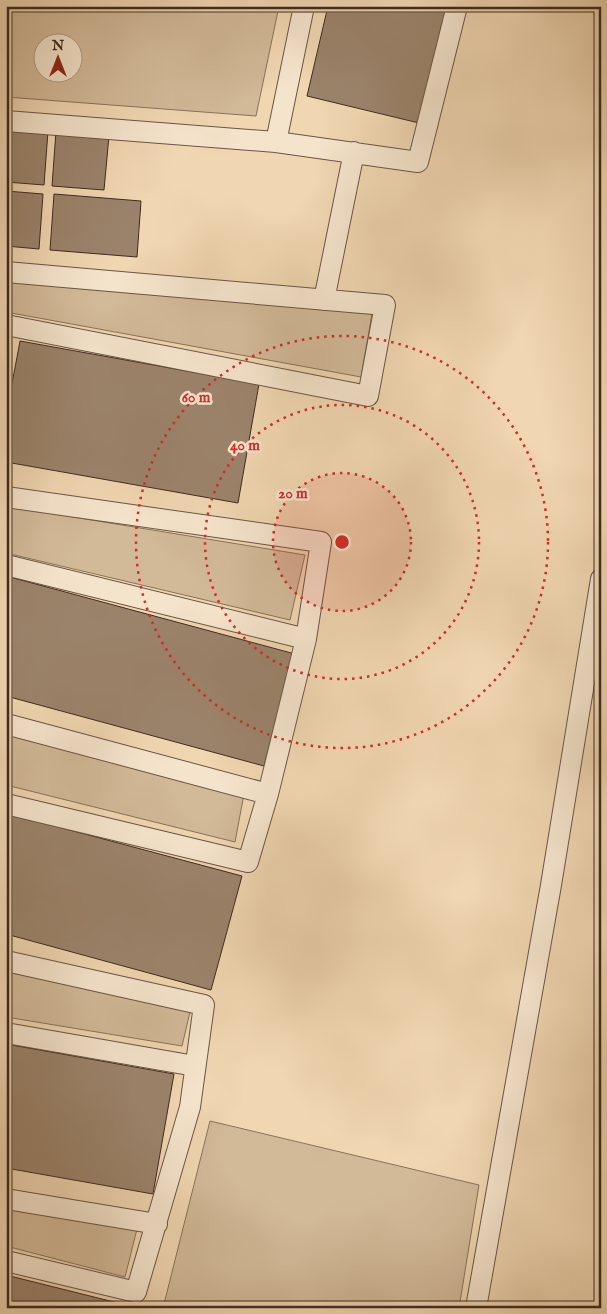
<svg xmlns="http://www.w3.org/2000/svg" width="607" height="1314" viewBox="0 0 607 1314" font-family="'IM FELL English',serif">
<rect width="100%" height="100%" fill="#f0d6b1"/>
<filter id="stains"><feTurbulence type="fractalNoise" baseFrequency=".004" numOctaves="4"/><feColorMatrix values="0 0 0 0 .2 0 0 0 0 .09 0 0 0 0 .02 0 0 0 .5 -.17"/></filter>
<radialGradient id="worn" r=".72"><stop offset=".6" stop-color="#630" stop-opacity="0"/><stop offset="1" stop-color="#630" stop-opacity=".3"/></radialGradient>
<!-- green -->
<path fill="#d2b998" stroke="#88725c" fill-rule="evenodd" d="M6 6H279L256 116 6 97ZM42 42H72V72H42Z
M6 279 372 314 361 377 6 312Z
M6 506 305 555 290 620 6 553Z
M6 734 244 794 235 842 6 785Z
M6 969 190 1012 182 1046 6 1017Z
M210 1121 479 1185 459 1308H163Z
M6 1204 138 1225 125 1277 6 1246Z"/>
<!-- building -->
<path fill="#9b836b" stroke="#3f2a20" d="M328 6H447L419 123 307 96Z
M6 127 48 131 44 185 6 182Z
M56 131 109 136 104 190 52 186Z
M6 191 43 194 39 249 6 246Z
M54 194 141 201 137 257 50 250Z
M20 341 259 384 238 503 6 462V416Z
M6 576 295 654 264 766 6 696Z
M6 813 242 876 211 990 6 934Z
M6 1044 174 1074 153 1194 6 1168Z
M6 1275 134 1307V1308H6Z"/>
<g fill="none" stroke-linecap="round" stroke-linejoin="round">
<defs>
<path id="street" d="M6 121 276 142 304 6
M276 142 418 162 457 6
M6 272 385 305 368 396 6 325
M324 300 354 152
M6 497 321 542 306 639 268 794 248 862 6 804
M6 565 306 639
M6 724 268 794
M6 961 204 1005 190 1107 136 1292 6 1261
M6 1033 195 1066
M6 1199 157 1224
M476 1308 551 885 601 579"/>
</defs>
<!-- street casing -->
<use href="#street" stroke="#6b5544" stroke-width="22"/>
<!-- street -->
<use href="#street" stroke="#f5e4cc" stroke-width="20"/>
</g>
<!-- distance rings -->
<circle cx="342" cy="542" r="69" fill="#d62828" fill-opacity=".12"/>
<g fill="none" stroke="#d62828" stroke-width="2.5" stroke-dasharray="2.5 5">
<circle cx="342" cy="542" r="69"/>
<circle cx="342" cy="542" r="137"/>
<circle cx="342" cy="542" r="206"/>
</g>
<circle cx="342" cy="542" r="8" fill="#d62828" stroke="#f5e4cc" stroke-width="2.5"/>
<g font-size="15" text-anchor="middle" font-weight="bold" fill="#d62828" stroke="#f5e4cc" stroke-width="5" stroke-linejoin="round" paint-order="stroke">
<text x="196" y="402">60 m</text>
<text x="245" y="450">40 m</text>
<text x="293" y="498">20 m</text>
</g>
<!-- margin -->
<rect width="607" height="1314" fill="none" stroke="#f0d6b1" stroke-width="25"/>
<rect x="8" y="8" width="592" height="1299" fill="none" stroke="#3f2a20" stroke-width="2.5"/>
<rect x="12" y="12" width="582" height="1289" fill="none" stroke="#3f2a20"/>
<!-- north arrow -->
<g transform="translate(58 58)"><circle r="24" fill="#f5e4cc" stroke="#ac9a87"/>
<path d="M0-4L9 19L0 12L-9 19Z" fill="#8f2418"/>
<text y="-8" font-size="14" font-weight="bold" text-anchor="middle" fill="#3f2a20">N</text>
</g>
<rect width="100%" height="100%" filter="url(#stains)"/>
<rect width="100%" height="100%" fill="url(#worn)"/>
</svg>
